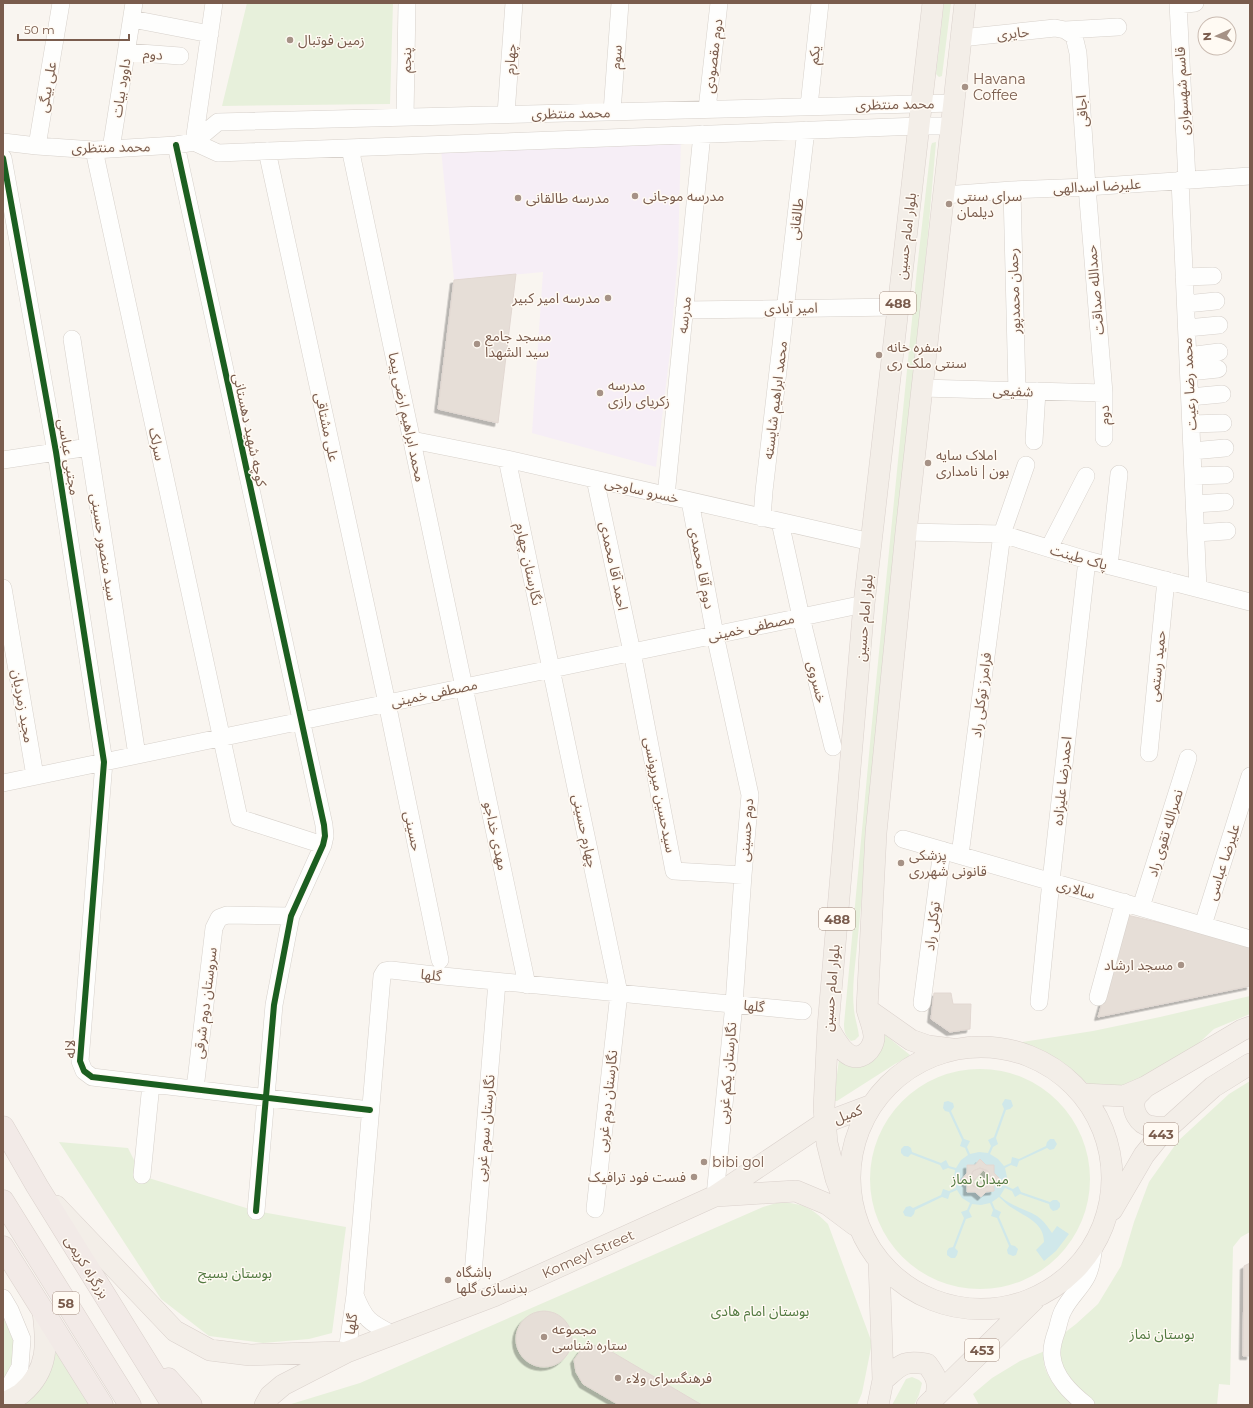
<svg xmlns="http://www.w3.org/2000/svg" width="1253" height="1408" viewBox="0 0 1253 1408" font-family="Montserrat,'Noto Sans Arabic',sans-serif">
<defs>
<filter id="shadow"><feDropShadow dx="-3.5" dy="3.5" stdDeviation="0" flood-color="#0004"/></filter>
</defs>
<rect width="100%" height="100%" fill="#f9f5f0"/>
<!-- education -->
<path fill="#f6eef6" d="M681 136 678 254 670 352 656 467 532 433 543 272 454 280 441 149Z"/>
<!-- green -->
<path fill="#e7f0db" d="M247 3H393L390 104 222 106Z
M944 3H951L942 76 939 77 936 74Z
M936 142 928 234 856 956C854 974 852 992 854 1010 855 1019 858 1027 859 1036L855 1040 851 1041C845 1036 844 1031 844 1024L871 733 917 269 931 146 932 143Z
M1250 996V1014L1214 1029 1175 1065 1125 1087 1093 1088 1058 1060 1016 1043 1093 1031 1160 1017Z
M878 1029 910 1055 907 1058 895 1064 837 1101H835L834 1097 840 1052 844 1058Z
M870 1179a110 110 0 1 1 220 0a110 110 0 1 1-220 0Z
M1250 1081V1232L1241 1237 1233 1247 1230 1385 1219 1384 1217 1405H1095L1085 1397 1061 1368 1057 1350 1063 1334 1076 1324 1098 1304 1121 1266 1134 1222 1149 1182 1178 1141 1229 1094Z
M59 1142 128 1148 142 1176 256 1211 346 1227 332 1333 309 1339 263 1343 209 1336 161 1299Z
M780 1202C804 1204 811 1207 828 1224L872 1343 862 1393 857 1405H288L360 1383 763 1207Z
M3 1317 13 1340 15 1356 3 1382Z
M57 1350 92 1405H15L46 1375Z
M1045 1351C1045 1354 1043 1360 1044 1363 1045 1376 1063 1397 1072 1405H979L973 1394 992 1378 1020 1361Z
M912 1377 919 1380 922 1383 919 1395 914 1405H892L906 1379Z"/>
<!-- water -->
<path fill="#d0e8ea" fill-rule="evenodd" d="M1005 1099 1011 1100 1013 1106 1010 1109 1006 1110 996 1138 998 1144 993 1147 990 1154 998 1159 1004 1166 1011 1163 1012 1157 1019 1159 1046 1146 1047 1142 1050 1139H1054L1057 1144 1054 1149 1050 1150 1047 1148 1019 1161 1017 1167 1011 1165 1005 1168 1007 1177 1006 1186 1013 1189 1018 1186 1021 1192 1050 1202 1053 1200H1057L1060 1203V1207L1057 1210 1053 1211 1050 1208 1049 1204 1020 1194 1015 1197 1012 1191 1005 1188 1000 1196C1012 1207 1024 1208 1037 1216 1043 1220 1048 1227 1052 1233L1057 1226 1069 1234 1056 1251 1044 1261 1036 1250 1044 1242C1044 1223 1027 1218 1014 1209 1008 1206 1004 1201 999 1197L992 1202 995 1209 1001 1212 999 1217 1011 1245 1015 1246 1018 1249 1016 1255 1013 1256 1008 1254 1007 1250 1009 1246 997 1218 991 1216 993 1210 990 1203 981 1205 972 1204 969 1211 972 1217 966 1219 955 1248 958 1251 957 1255 955 1258H951L947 1255V1251L949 1248 953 1247 964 1218 961 1212 967 1210 970 1203 962 1198 957 1190 950 1193 948 1199 942 1197 915 1210 914 1214 911 1217 905 1216 903 1212 906 1207 910 1206 913 1208 941 1195 943 1189 949 1191 956 1188 954 1179 955 1170 948 1168 943 1170 940 1165 911 1154 908 1157 904 1156 901 1153V1149L904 1146H908L911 1148 912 1152 941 1163 946 1160 949 1166 956 1168 961 1160 968 1155 965 1148 960 1146 962 1140 949 1112 945 1111 943 1108 944 1102 948 1101 953 1103 954 1107 951 1111 964 1139 970 1141 967 1147 970 1154 979 1152 988 1153 991 1146 988 1140 994 1137 1004 1109 1002 1104ZM980 1160 986 1165H993L994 1173 999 1178 994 1184V1191L986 1192 981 1197 975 1192H968L967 1184 962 1179 967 1173V1166L975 1165Z"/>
<!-- building -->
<path fill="#e6ded7" stroke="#e2d8d2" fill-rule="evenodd" filter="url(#shadow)" d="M516 274 498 423 438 409 454 280Z
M1127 915 1250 944V986L1098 1017Z
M934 993H951L953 1004H971L970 1029 950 1032 931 1019Z
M980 1159 986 1165H994V1173L999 1178 994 1184V1191L986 1192 981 1197 975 1192H967V1184L962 1179 967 1173V1165H975ZM980 1168 988 1171 991 1178 988 1186 981 1189 973 1186 970 1179 973 1171Z
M980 1168 988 1171 991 1178 988 1186 981 1189 973 1186 970 1179 973 1171Z
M983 1170 988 1175 978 1186 973 1182Z
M1250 1263V1356H1243L1244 1266Z
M516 1339a28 28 0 1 1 56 0a28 28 0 1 1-56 0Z
M592 1345 607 1349 702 1405H619L583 1384 576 1372 574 1360 581 1350Z"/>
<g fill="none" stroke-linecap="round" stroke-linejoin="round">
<defs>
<path id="minor" d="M1178 3 1187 180
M1178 5 1195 3
M132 19 210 34
M1065 30 1118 27
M961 38 1055 28 1065 30 1074 36 1078 53 1087 187 1104 393V438
M127 52 180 56
M809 106 820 3
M707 109 719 3
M612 112 620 3
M506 114 514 3
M405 117 407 3
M3 142 37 146 94 150 176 145 194 142 218 122 954 103
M194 142 218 153 919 126H951
M194 142 214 3
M176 145 324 825 325 836 323 845 291 916 274 1005 256 1211
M37 146 61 3
M350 148 527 985
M111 149 134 3
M94 150 239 818 323 845
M267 151 387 703 440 960
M3 158 56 452 104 762 80 1061 84 1071 92 1077 370 1110
M1180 180 1198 588
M1012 190 1017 391
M944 195 1012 190 1087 187 1250 176
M1184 277 1213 276
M1186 304 1216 301
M684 310 898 307
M1187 328 1219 325
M72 339 137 755
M1188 356 1219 352
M1189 372 1218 369
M922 388 1104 393
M1190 397 1222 394
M1191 424 1223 423
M412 440 507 459 871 542
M1034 441 1037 391
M1192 451 1225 448
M507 459 619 993 595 1209
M3 460 89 447
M1193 476 1225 475
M595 479 632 652 674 871 743 875
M666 496 702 134
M690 501 715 635 750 795 743 875 734 1004 715 1196
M1195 504 1225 502
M762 518 764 491 806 130
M780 522 801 617 833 747
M906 532 1002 534 1087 560 1250 602
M1196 533 1227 531
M1049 548 1086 476
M1109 566 1119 474
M3 588 35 776
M1149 753 1166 580
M3 783 864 604
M903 839 1250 939
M960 855 1002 534 1026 465
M1141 907 1188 758
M1203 925 1250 776
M1098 997 1124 902
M1039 1002 1051 881 1087 560
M922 1003 942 850
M195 1089 214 928 219 918 227 915 291 916
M142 1175 151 1084
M473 1274 497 982
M355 1295C365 1320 369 1322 392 1334
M3 1298 10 1310 22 1339 20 1367 10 1385 3 1391
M347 1352 355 1295 382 976 385 971 391 970 443 976 803 1011
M1086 1405C1071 1393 1054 1377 1052 1356 1051 1347 1054 1338 1057 1330 1059 1323 1060 1315 1064 1309 1070 1297 1081 1288 1087 1276 1092 1266 1093 1254 1094 1244"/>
<path id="major" d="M867 1009 911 1040 928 1046 952 1049
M828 1027C835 1039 848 1067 866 1053 870 1050 874 1043 874 1037 874 1028 869 1018 867 1009L876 833 906 532 965 3
M850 1178a131 131 0 1 1 262 0a131 131 0 1 1-262 0Z
M1145 1087C1142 1091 1136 1095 1135 1099 1131 1110 1139 1124 1150 1126 1156 1128 1162 1127 1168 1127
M1082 1094 1124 1096 1145 1087 1242 1030 1250 1027
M716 1196 796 1191 827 1204 855 1225
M56 1206 175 1331 210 1350 250 1355 340 1352
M1112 1210 1144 1155 1161 1134 1213 1087 1250 1064
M859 1228 842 1195 836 1179 827 1143 824 1108 828 1027 864 604 933 3
M883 1380C901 1365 902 1360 927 1364 936 1376 939 1381 936 1396
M3 1404C9 1400 17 1397 22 1393 49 1370 47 1343 43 1312
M265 1405 270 1396 283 1385 347 1352 494 1296 715 1196 824 1123 872 1105
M878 1405 883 1380 879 1261
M927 1405 1034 1300"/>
<path id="highway" d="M3 1127 37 1186 173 1405
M3 1201 130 1405
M3 1247 102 1405
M168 1379 191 1405"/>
</defs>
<!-- minor casing -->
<use href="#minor" stroke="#d7d1cb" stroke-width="18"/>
<!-- major casing -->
<use href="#major" stroke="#dad1cc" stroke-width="22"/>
<!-- highway casing -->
<use href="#highway" stroke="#dad1cc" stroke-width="23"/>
<!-- minor -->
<use href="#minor" stroke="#fefefd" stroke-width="17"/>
<!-- major -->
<use href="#major" stroke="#f3eee8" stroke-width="21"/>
<!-- highway -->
<use href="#highway" stroke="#f2eae7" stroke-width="22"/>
<defs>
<path id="cycleway" d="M176 145 324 825 325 836 323 845 291 916 274 1005 256 1211
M3 158 56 452 104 762 80 1061 84 1071 92 1077 370 1110"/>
</defs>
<!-- cycleway casing -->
<use href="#cycleway" stroke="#fffaf3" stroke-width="8"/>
<!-- cycleway -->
<use href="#cycleway" stroke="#1b5e20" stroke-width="6"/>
</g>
<!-- markers -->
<g fill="#a69286" stroke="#fffaf3" stroke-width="1.5">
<circle cx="290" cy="40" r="4"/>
<circle cx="965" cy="87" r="4"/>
<circle cx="635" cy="196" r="4"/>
<circle cx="518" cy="198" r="4"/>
<circle cx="949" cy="204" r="4"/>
<circle cx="608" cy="298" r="4"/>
<circle cx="477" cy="344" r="4"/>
<circle cx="879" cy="355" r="4"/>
<circle cx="600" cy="393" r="4"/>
<circle cx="928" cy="463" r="4"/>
<circle cx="901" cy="863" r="4"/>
<circle cx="1181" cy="965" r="4"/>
<circle cx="704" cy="1162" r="4"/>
<circle cx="694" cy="1177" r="4"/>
<circle cx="448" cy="1280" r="4"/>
<circle cx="544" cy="1337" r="4"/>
<circle cx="618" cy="1378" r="4"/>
</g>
<g text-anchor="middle" stroke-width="3" stroke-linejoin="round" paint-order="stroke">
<!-- shield labels -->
<g fill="#fffaf3" stroke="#a28b7f" stroke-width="1">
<rect x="880" y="292" width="36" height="22" rx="3"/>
<rect x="819" y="908" width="36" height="22" rx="3"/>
<rect x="1144" y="1123" width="34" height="22" rx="3"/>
<rect x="53" y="1292" width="26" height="22" rx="3"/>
<rect x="965" y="1339" width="34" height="22" rx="3"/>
</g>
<g font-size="13" font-weight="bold" fill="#7a5c4d">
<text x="898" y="308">488</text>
<text x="837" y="924">488</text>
<text x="1161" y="1139">443</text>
<text x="66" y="1308">58</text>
<text x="982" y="1355">453</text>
</g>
<!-- street labels -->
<g font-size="14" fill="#7a5c4d" stroke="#fffaf3">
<text transform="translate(1013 33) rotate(-6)" y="5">حایری</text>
<text transform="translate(153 54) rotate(5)" y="5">دوم</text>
<text transform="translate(814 55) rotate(-84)" y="5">یکم</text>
<text transform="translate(713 56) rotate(-83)" y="5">دوم مقصودی</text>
<text transform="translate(616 57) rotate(-85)" y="5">سوم</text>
<text transform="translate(510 59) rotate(-86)" y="5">چهارم</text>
<text transform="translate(406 60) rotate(-89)" y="5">پنجم</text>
<text transform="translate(47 87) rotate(-80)" y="5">علی بیگی</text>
<text transform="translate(121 88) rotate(-81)" y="5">داوود بیات</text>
<text transform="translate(1182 91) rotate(-93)" y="5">قاسم شهسواری</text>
<text transform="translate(895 104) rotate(-1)" y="5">محمد منتظری</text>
<text transform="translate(1082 111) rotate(-94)" y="5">اجاقی</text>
<text transform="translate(571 113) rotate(-1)" y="5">محمد منتظری</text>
<text transform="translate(111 147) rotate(-1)" y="5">محمد منتظری</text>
<text transform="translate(1097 186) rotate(-3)" y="5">علیرضا اسدالهی</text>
<text transform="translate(796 219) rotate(-83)" y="5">طالقانی</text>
<text transform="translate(906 236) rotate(-83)" y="5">بلوار امام حسین</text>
<text transform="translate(1095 290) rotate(-95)" y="5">حمدالله صداقت</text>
<text transform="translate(1014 291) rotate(-92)" y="5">رحمان محمدپور</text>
<text transform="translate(791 308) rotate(-1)" y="5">امیر آبادی</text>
<text transform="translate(684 315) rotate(-84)" y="5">مدرسه</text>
<text transform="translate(1189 384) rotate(-93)" y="5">محمد رضا رعیت</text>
<text transform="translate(1013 391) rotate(2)" y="5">شفیعی</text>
<text transform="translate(775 400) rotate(-83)" y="5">محمد ابراهیم شایسته</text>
<text transform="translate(1104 415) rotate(-90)" y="5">دوم</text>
<text transform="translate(407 417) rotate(78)" y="5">محمد ابراهیم ارضی پیما</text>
<text transform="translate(327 427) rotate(78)" y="5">علی مشتاقی</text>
<text transform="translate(250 430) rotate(78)" y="5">کوچه شهید دهستانی</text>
<text transform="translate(157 444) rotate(78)" y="5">سرلک</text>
<text transform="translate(69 457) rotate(81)" y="5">مجتبی عباسی</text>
<text transform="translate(642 490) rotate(13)" y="5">خسرو ساوجی</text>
<text transform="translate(104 547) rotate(81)" y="5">سید منصور حسینی</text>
<text transform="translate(1079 557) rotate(16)" y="5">پاک طینت</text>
<text transform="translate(529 564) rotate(78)" y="5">نگارستان چهارم</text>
<text transform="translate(614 566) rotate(78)" y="5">احمد آقا محمدی</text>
<text transform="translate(702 568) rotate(79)" y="5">دوم آقا محمدی</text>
<text transform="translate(864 618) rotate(-85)" y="5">بلوار امام حسین</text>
<text transform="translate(751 627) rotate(-12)" y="5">مصطفی خمینی</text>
<text transform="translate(1157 666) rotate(-84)" y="5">حمید رستمی</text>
<text transform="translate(817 682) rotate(76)" y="5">خسروی</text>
<text transform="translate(434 693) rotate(-12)" y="5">مصطفی خمینی</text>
<text transform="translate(981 695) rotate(-83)" y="5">فرامرز توکلی راد</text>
<text transform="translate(23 706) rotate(80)" y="5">مجید زمردیان</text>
<text transform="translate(1062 781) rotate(-84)" y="5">احمدرضا علیزاده</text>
<text transform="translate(660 795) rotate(79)" y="5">سیدحسین میریونسی</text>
<text transform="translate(746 830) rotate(-86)" y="5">دوم حسینی</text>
<text transform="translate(413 831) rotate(78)" y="5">حسینی</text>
<text transform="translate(585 831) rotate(78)" y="5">چهارم حسینی</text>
<text transform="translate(1165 833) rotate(-73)" y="5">نصرالله تقوی راد</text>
<text transform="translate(496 836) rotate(78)" y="5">مهدی خداجو</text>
<text transform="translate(1223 862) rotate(-72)" y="5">علیرضا عباسی</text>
<text transform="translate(1076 889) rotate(16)" y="5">سالاری</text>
<text transform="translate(932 926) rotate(-83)" y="5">توکلی راد</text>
<text transform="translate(431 975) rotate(7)" y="5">گلها</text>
<text transform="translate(831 988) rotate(-85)" y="5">بلوار امام حسین</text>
<text transform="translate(205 1003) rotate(-83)" y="5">سروستان دوم شرقی</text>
<text transform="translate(754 1006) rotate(6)" y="5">گلها</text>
<text transform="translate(70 1049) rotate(-89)" y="5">لاله</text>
<text transform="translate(727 1073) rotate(-85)" y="5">نگارستان یکم غربی</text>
<text transform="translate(607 1101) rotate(-84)" y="5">نگارستان دوم غربی</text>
<text transform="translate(848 1114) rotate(-21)" y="5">کمیل</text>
<text transform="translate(485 1128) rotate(-85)" y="5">نگارستان سوم غربی</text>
<text transform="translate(588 1254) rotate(-24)" y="5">Komeyl Street</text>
<text transform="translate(87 1267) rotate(58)" y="5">بزرگراه کریمی</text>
<text transform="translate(351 1324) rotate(-82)" y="5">گلها</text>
</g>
<!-- poi labels -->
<g font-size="14" fill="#7a5c4d" stroke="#fffaf3" text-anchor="start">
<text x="298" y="45">زمین فوتبال</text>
<text x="973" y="84">Havana<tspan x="973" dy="16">Coffee</tspan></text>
<text x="643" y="201">مدرسه موجانی</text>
<text x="957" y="201">سرای سنتی<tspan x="957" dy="16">دیلمان</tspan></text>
<text x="526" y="203">مدرسه طالقانی</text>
<text x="600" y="303" text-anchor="end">مدرسه امیر کبیر</text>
<text x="485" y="341">مسجد جامع<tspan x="485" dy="16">سید الشهدا</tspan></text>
<text x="887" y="352">سفره خانه<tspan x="887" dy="16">سنتی ملک ری</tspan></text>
<text x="608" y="390">مدرسه<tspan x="608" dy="16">زکریای رازی</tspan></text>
<text x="936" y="460">املاک سایه<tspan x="936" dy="16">بون | نامداری</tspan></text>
<text x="909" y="860">پزشکی<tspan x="909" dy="16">قانونی شهرری</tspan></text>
<text x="1173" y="970" text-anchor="end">مسجد ارشاد</text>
<text x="712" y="1167">bibi gol</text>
<text x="686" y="1182" text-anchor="end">فست فود ترافیک</text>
<text x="456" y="1277">باشگاه<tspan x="456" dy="16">بدنسازی گلها</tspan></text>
<text x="552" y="1334">مجموعه<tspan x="552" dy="16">ستاره شناسی</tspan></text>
<text x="626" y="1383">فرهنگسرای ولاء</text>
</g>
<!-- park labels -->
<g font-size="14" fill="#537a41" stroke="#fffaf3">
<text x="980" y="1184">میدان نماز</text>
<text x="235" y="1278">بوستان بسیج</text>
<text x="760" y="1316">بوستان امام هادی</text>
<text x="1162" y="1339">بوستان نماز</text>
</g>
</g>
<!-- border -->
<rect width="1253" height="1408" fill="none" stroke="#7a5c4d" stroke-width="8"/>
<!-- north arrow -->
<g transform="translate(1217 36) rotate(267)"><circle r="19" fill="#fffaf3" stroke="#cabbb1"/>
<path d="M0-3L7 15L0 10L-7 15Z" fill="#a69286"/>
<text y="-6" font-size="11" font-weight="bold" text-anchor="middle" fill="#7a5c4d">N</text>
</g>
<!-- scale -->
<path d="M18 34v6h111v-6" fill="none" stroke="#7a5c4d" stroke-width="2"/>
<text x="24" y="34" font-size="12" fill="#7a5c4d" stroke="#fffaf3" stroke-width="3" paint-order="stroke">50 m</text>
</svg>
